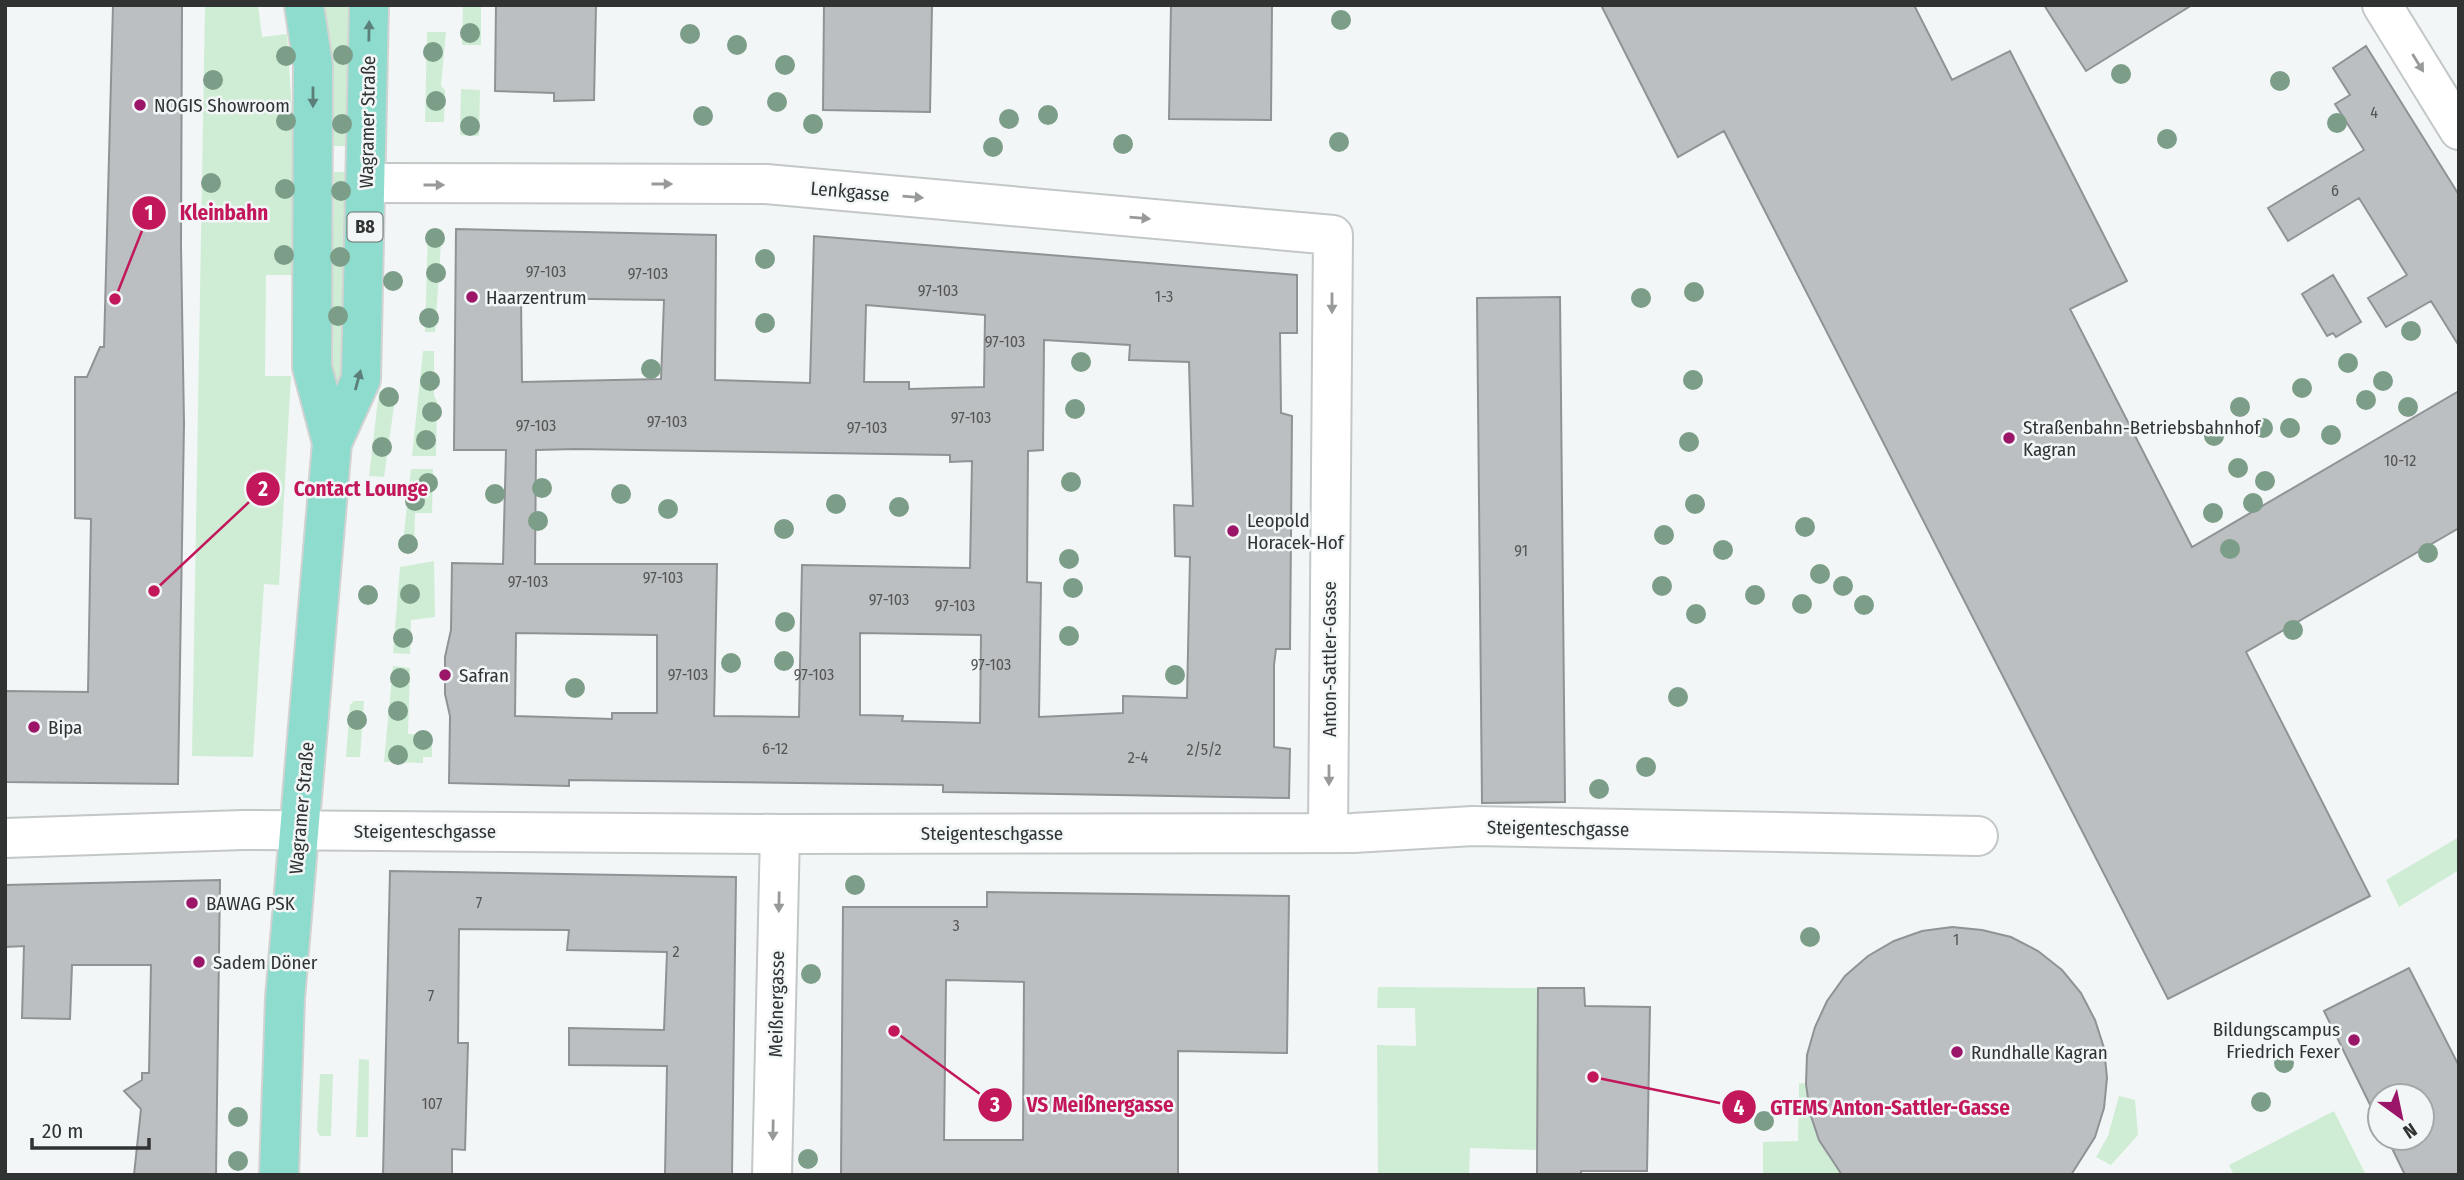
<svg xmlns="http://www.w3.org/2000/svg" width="2464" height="1180" viewBox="0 0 2464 1180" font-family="'Fira Sans Condensed',sans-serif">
<rect width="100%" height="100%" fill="#f2f6f7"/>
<!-- green -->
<path fill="#cfedd4" d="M205 5H258L262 37 287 34 295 162 293 275H266L265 376H291L279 585 264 584 253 757 192 756Z
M325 5H351L349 146H334Z
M463 5H481V45H462Z
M427 32H446L441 86 445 90 444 122H425Z
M461 89 480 90 479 136 460 135Z
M334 172H349L341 379 336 384 331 365Z
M442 229 435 332H425L428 230Z
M423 351H434V396L437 401 436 456H412Z
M379 391 396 392 384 477 369 476Z
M411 469H433L432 513H415L414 551 402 552Z
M434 561 435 617 411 620 410 654 393 653 400 567Z
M393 666 410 668 408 734 430 735 432 738V757H423V763L384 762Z
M354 701H364L360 757H346L350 705Z
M2459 837V870L2399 907 2386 880Z
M1378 987 1538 988 1537 1150 1470 1148 1469 1175H1378L1377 1045 1416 1046 1415 1008H1377Z
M359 1059 369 1060 368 1137H356Z
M320 1074H333L331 1136H320L317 1131Z
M1799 1083 1806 1084C1810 1118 1819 1148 1842 1175H1763V1142L1798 1141Z
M2119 1096 2135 1100 2138 1135 2111 1165 2096 1157 2108 1136Z
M2334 1111 2366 1175H2234L2229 1165Z"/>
<!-- building -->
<path fill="#bcbfc1" stroke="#909395" stroke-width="2" fill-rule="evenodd" d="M113 5H182L181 246 184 423 178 784 5 782V691L88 692 91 519 75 518V377H87L100 347H104Z
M496 5H596L594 100 554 101V93L495 91Z
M824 5H932L930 112 823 110Z
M1171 5H1272L1271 120 1169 119Z
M1601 5H1914L1952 80 2010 51 2127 281 2070 309 2192 547 2459 391V528L2246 652 2370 896 2168 999 1724 131 1678 157Z
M2044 5H2192L2086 71Z
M2366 46 2459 195V346L2431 301 2386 327 2368 298 2407 275 2359 198 2288 241 2268 208 2364 150 2335 104 2350 95 2333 68Z
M456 229 716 235 715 380 810 383 814 236 1297 275V333H1280L1281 413 1292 416 1290 649H1276L1274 665V747L1290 749 1289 798 943 792V785L569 780V786L449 783 450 716 445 694V657L451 630 452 563 503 564 506 450H454ZM521 298 664 300 661 379 522 382ZM866 305 985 315 984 387 909 389V382H864ZM1044 340 1130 345 1129 360 1189 362 1193 506 1174 505 1175 556 1190 557 1187 698 1123 696V713L1039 717 1041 583 1027 582 1028 451 1043 450ZM576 449 950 455V462L972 461 970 568 802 565 799 717 714 716 717 564H535L536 450ZM516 633 657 635V713H612V719L515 716ZM860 633 981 635 980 723 902 721 903 716 860 715Z
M2333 275 2361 322 2336 337 2333 333 2327 336 2302 294Z
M1560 297 1565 802 1482 803 1477 298Z
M390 871 736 877 732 1175H665L667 1066 569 1065V1028L664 1030 667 952 567 950 569 930 459 929 458 1043H468L465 1150 452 1149V1175H383Z
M220 880 216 1175H134L141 1109 124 1091 142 1080V1073H149L151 965H72L70 1019 22 1018 24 946 5 947V885Z
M987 892 1289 896 1287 1053 1178 1051V1175H841L843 907H987ZM946 980 1024 982 1023 1140H944Z
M1952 927 1982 930 2011 937 2038 951 2062 970 2081 993 2095 1020 2104 1048 2107 1078 2104 1108 2095 1137 2071 1175H1842L1819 1140 1810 1113 1806 1084 1807 1055 1815 1027 1827 1001 1845 976 1868 956 1894 941 1922 931Z
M2409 968 2459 1066V1175H2405L2387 1138H2422V1096H2380V1125L2324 1011Z
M1538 988H1584L1585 1006 1650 1007 1647 1171H1581V1175H1537Z"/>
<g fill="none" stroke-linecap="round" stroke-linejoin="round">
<defs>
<path id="minor" d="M2382 5 2459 130
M366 183 766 184 1333 235 1328 832
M5 838 243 830 780 834 1353 833 1473 826 1978 836
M772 1175 780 834"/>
<path id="primary" d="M332 443 361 379 369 5
M279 1175 285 998 332 443 312 367 313 65 304 5"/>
</defs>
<!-- minor casing -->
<use href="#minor" stroke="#c3c7c8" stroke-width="42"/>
<!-- primary casing -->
<use href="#primary" stroke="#d2d2d2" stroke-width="42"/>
<!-- minor -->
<use href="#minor" stroke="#fff" stroke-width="38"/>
<!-- primary -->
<use href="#primary" stroke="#8edcce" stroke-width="38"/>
</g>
<!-- trees -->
<g fill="#7c9d88">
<circle cx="1341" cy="20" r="10"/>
<circle cx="470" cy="33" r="10"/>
<circle cx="690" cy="34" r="10"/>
<circle cx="737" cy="45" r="10"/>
<circle cx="433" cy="52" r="10"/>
<circle cx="343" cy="55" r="10"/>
<circle cx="286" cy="56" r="10"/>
<circle cx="785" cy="65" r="10"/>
<circle cx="2121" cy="74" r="10"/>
<circle cx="213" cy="80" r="10"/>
<circle cx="2280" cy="81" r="10"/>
<circle cx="436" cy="101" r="10"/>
<circle cx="777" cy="102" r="10"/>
<circle cx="1048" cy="115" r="10"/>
<circle cx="703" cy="116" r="10"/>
<circle cx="1009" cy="119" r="10"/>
<circle cx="286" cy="121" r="10"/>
<circle cx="2337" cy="123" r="10"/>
<circle cx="342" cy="124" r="10"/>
<circle cx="813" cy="124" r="10"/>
<circle cx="470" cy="126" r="10"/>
<circle cx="2167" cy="139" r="10"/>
<circle cx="1339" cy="142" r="10"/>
<circle cx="1123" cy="144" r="10"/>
<circle cx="993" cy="147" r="10"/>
<circle cx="211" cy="183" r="10"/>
<circle cx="285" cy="189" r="10"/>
<circle cx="341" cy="191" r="10"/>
<circle cx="435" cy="238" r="10"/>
<circle cx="284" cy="255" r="10"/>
<circle cx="340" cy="257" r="10"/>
<circle cx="765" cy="259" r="10"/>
<circle cx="436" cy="273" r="10"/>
<circle cx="393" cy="281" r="10"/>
<circle cx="1694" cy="292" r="10"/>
<circle cx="1641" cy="298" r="10"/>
<circle cx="338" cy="316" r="10"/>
<circle cx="429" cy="318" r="10"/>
<circle cx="765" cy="323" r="10"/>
<circle cx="2411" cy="331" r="10"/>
<circle cx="1081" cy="362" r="10"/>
<circle cx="2348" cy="363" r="10"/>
<circle cx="651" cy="369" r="10"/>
<circle cx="1693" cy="380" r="10"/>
<circle cx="430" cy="381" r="10"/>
<circle cx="2383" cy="381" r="10"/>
<circle cx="2302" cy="388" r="10"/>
<circle cx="389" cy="397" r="10"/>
<circle cx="2366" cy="400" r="10"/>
<circle cx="2240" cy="407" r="10"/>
<circle cx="2408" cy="407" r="10"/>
<circle cx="1075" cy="409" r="10"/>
<circle cx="432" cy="412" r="10"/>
<circle cx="2263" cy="428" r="10"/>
<circle cx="2290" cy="428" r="10"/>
<circle cx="2331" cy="435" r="10"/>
<circle cx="2214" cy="436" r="10"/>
<circle cx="426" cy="440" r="10"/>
<circle cx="1689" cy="442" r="10"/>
<circle cx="382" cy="447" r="10"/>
<circle cx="2238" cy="468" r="10"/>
<circle cx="2265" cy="481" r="10"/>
<circle cx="1071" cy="482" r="10"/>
<circle cx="428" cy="483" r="10"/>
<circle cx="542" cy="488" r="10"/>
<circle cx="495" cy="494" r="10"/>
<circle cx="621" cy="494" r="10"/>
<circle cx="415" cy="501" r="10"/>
<circle cx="2253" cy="503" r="10"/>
<circle cx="836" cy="504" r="10"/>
<circle cx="1695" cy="504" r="10"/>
<circle cx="899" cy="507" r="10"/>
<circle cx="668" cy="509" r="10"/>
<circle cx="2213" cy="513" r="10"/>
<circle cx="538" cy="521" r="10"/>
<circle cx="1805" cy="527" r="10"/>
<circle cx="784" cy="529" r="10"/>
<circle cx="1664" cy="535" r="10"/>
<circle cx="408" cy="544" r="10"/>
<circle cx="2230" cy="549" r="10"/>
<circle cx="1723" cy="550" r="10"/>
<circle cx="2428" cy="553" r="10"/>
<circle cx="1069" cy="559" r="10"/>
<circle cx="1820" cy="574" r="10"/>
<circle cx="1662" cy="586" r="10"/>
<circle cx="1843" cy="586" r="10"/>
<circle cx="1073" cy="588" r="10"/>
<circle cx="410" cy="594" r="10"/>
<circle cx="368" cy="595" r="10"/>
<circle cx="1755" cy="595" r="10"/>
<circle cx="1802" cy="604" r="10"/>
<circle cx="1864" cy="605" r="10"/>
<circle cx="1696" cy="614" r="10"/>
<circle cx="785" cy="622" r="10"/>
<circle cx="2293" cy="630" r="10"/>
<circle cx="1069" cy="636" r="10"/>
<circle cx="403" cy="638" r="10"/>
<circle cx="784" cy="661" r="10"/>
<circle cx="731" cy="663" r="10"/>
<circle cx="1175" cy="675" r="10"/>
<circle cx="400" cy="678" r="10"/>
<circle cx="575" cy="688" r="10"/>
<circle cx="1678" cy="697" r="10"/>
<circle cx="398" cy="711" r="10"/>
<circle cx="357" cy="720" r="10"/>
<circle cx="423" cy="740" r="10"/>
<circle cx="398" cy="755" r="10"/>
<circle cx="1646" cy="767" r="10"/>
<circle cx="1599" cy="789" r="10"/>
<circle cx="855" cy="885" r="10"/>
<circle cx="1810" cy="937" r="10"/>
<circle cx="811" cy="974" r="10"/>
<circle cx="2284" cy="1063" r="10"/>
<circle cx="2261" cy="1102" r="10"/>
<circle cx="238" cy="1117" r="10"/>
<circle cx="1764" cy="1121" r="10"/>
<circle cx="808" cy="1159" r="10"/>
<circle cx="238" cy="1161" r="10"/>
</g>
<!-- one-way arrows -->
<defs><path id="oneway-solid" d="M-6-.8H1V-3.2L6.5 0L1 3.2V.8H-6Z" transform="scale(1.75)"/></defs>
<g fill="#5b7f79">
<use href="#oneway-solid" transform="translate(369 31) rotate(-89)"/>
<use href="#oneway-solid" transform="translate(313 97) rotate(90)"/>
<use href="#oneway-solid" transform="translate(358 380) rotate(-75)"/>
</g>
<g fill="#989999">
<use href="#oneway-solid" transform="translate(2418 63) rotate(58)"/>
<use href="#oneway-solid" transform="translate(662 184)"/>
<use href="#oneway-solid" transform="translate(434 185)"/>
<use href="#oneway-solid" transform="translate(913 197) rotate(5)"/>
<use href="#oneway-solid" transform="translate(1140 218) rotate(5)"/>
<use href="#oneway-solid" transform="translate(1332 303) rotate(90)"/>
<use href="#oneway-solid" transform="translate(1329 775) rotate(90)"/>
<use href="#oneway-solid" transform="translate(779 902) rotate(91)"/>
<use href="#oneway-solid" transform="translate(773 1130) rotate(91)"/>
</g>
<!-- markers -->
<g fill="#9b1669" stroke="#f2f6f7" stroke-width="2.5">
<circle cx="140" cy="105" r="7"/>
<circle cx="472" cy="297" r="7"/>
<circle cx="2009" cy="438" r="7"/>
<circle cx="1233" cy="531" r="7"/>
<circle cx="445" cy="675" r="7"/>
<circle cx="34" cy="727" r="7"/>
<circle cx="192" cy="903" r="7"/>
<circle cx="199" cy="962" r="7"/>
<circle cx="2354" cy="1040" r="7"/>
<circle cx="1957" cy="1052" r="7"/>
</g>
<g text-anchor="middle" stroke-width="5" stroke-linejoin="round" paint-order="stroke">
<!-- number labels -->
<g font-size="16" fill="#545656">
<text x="2374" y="118">4</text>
<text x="2335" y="196">6</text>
<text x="546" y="277">97-103</text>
<text x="648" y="279">97-103</text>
<text x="938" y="296">97-103</text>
<text x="1164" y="302">1-3</text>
<text x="1005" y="347">97-103</text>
<text x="971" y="423">97-103</text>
<text x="667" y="427">97-103</text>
<text x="536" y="431">97-103</text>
<text x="867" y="433">97-103</text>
<text x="2400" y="466">10-12</text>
<text x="1521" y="556">91</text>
<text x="663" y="583">97-103</text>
<text x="528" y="587">97-103</text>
<text x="889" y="605">97-103</text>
<text x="955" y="611">97-103</text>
<text x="991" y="670">97-103</text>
<text x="688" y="680">97-103</text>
<text x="814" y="680">97-103</text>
<text x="775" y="754">6-12</text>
<text x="1204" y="755">2/5/2</text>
<text x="1138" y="763">2-4</text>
<text x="479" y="908">7</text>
<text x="956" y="931">3</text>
<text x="1956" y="945">1</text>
<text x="676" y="957">2</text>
<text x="431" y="1001">7</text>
<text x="432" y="1109">107</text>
</g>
<!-- shield labels -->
<rect fill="#f2f6f7" stroke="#6b6e6e" stroke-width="2" x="347.5" y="212.5" width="35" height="29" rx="5"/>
<g font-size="18" font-weight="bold" fill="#313333">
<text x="365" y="233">B8</text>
</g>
<!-- poi labels -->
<g font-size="19" fill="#313333" stroke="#f2f6f7" text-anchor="start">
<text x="154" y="112">NOGIS Showroom</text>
<text x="486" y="304">Haarzentrum</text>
<text x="2023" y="434">Straßenbahn-Betriebsbahnhof<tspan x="2023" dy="22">Kagran</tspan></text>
<text x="1247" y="527">Leopold<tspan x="1247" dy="22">Horacek-Hof</tspan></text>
<text x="459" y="682">Safran</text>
<text x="48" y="734">Bipa</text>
<text x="206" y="910">BAWAG PSK</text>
<text x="213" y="969">Sadem Döner</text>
<text x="2340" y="1036" text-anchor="end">Bildungscampus<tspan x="2340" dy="22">Friedrich Fexer</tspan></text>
<text x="1971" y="1059">Rundhalle Kagran</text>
</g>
<!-- street labels -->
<g font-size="19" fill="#313333" stroke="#f2f6f7">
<text transform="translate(367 122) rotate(-89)" y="7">Wagramer Straße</text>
<text transform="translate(850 191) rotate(5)" y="7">Lenkgasse</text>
<text transform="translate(1329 659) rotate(-90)" y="7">Anton-Sattler-Gasse</text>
<text transform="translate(301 808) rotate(-85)" y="7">Wagramer Straße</text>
<text transform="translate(1558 828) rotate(1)" y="7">Steigenteschgasse</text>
<text x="425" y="838">Steigenteschgasse</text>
<text x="992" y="840">Steigenteschgasse</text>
<text transform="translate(776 1004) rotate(-89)" y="7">Meißnergasse</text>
</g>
</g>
<!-- callouts -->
<path fill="none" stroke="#c2185b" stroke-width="2.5" d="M115 299L149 213M154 591L263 489M894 1031L995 1105M1593 1077L1739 1107"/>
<g fill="#c2185b" stroke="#f2f6f7" stroke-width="2.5">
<circle cx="115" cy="299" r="7"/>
<circle cx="154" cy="591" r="7"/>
<circle cx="894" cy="1031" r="7"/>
<circle cx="1593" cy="1077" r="7"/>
<circle cx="149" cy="213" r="18"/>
<circle cx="263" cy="489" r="18"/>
<circle cx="995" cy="1105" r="18"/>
<circle cx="1739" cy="1107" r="18"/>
</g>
<g font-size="21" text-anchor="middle" font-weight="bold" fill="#fff">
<text x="149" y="220">1</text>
<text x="263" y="496">2</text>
<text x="995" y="1112">3</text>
<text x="1739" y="1115">4</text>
</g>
<g font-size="21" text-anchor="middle" font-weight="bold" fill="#c2185b" stroke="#f2f6f7" stroke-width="5" stroke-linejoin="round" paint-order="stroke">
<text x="224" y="220">Kleinbahn</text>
<text x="361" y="496">Contact Lounge</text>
<text x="1100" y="1112">VS Meißnergasse</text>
<text x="1890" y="1115">GTEMS Anton-Sattler-Gasse</text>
</g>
<!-- border -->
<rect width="2464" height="1180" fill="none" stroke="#313333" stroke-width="14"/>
<!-- north arrow -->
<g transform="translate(2401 1117) rotate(147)"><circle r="33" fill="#f2f6f7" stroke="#a5a8a9" stroke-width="2"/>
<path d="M0-5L12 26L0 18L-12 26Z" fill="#9b1669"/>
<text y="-10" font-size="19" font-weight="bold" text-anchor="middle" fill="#313333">N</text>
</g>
<!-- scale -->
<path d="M32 1138v10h117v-10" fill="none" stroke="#313333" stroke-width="3.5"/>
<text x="42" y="1138" font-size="21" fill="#313333" stroke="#f2f6f7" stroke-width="5" paint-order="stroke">20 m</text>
</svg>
